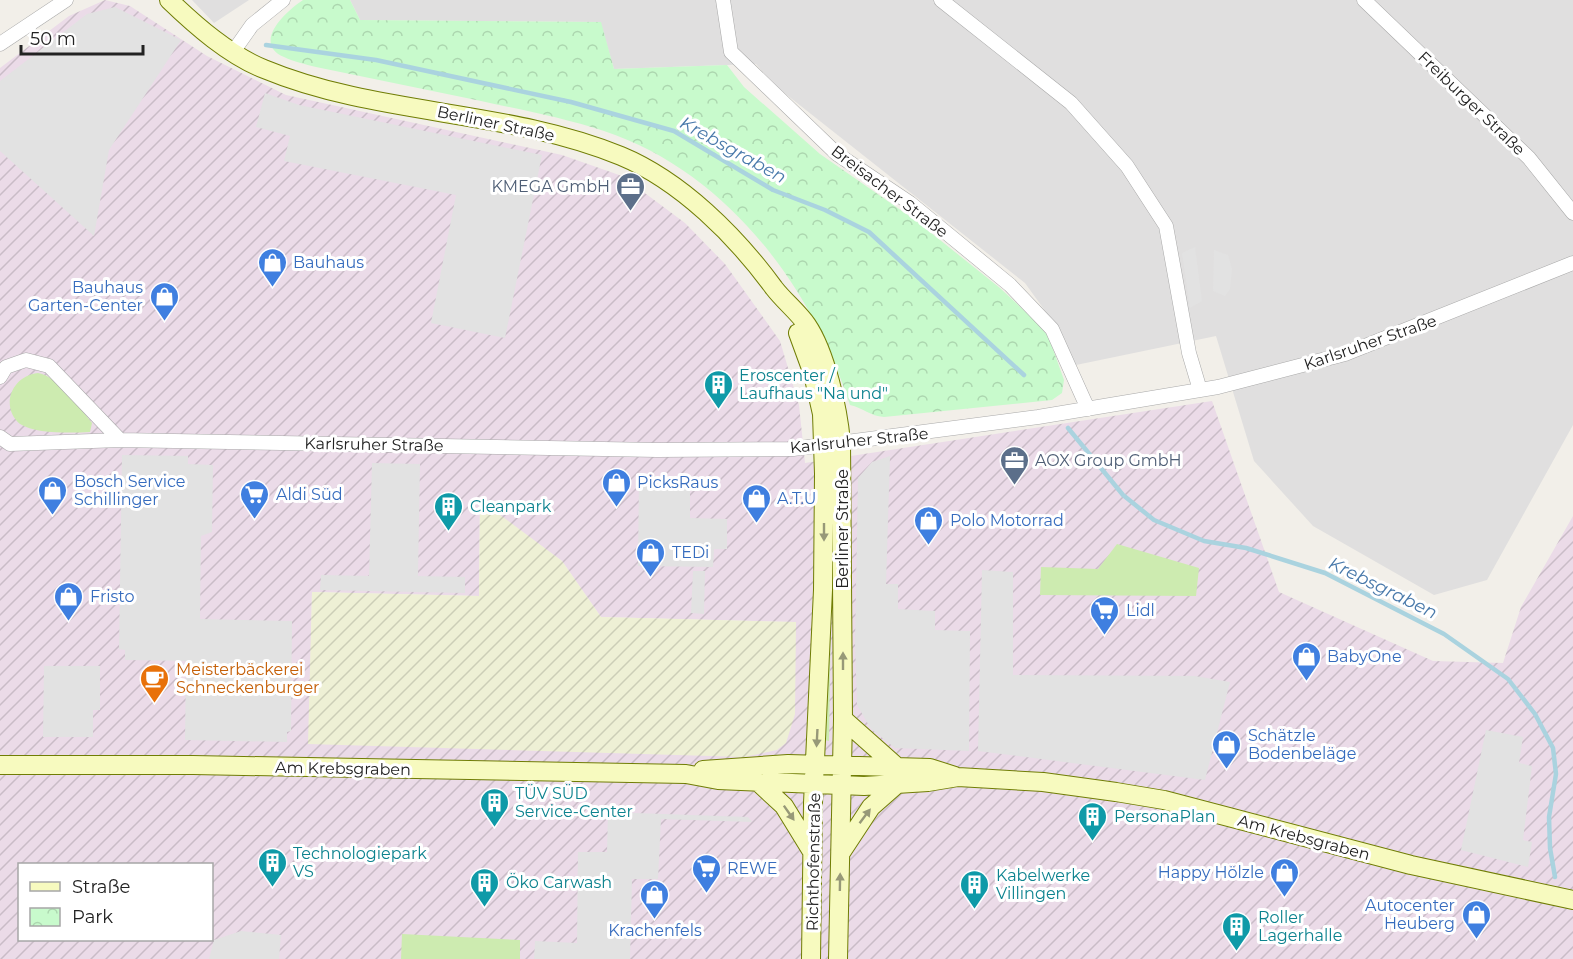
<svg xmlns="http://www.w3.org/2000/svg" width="1573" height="959" viewBox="0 0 1573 959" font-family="Montserrat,sans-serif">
<defs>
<pattern id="industrial-furrows" width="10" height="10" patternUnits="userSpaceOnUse" patternTransform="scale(1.5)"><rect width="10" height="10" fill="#ebdbe8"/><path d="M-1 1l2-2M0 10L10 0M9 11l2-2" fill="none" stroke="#c9bcc7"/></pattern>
<pattern id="farmland-furrows" width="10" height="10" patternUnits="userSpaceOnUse" patternTransform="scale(1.5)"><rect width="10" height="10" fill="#eef0d5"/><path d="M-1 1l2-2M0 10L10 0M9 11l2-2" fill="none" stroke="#ccceb7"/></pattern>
<pattern id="park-crowns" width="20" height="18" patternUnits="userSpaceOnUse" patternTransform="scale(1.5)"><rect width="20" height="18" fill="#c8facc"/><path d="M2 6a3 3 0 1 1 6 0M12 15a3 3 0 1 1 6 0" fill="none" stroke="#acd6af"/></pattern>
</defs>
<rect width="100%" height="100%" fill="#f2efe9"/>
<!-- residential -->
<path fill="#e0dfdf" d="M192 0H249L214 23Z
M350 0H1573V425L1487 580 1434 595 1313 526 1254 461 1216 336 1076 365 1056 326 1025 283 773 84 756 64 614 69 600 22 360 20Z"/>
<!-- industrial -->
<path fill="url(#industrial-furrows)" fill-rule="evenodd" d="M105 0 130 6 207 56 286 95 562 155 622 176 685 223 725 264 780 341 799 405 805 463 1212 401 1279 592 1433 661 1503 663 1521 607 1573 516V959H0V68L69 16ZM480 501 562 561 601 617 795 622 309 744 312 592 479 596ZM20 864H212V940H20Z"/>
<!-- farmland -->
<path fill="url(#farmland-furrows)" d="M480 500 562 561 601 617 796 622 795 714 786 743 777 750 744 757 308 744 312 592 479 596Z"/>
<!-- grass -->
<path fill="#cdebb0" d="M38 373C59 377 79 406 92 423L90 432C71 433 35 434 20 424 0 407 11 376 38 373Z
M833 484 829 741 824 740Z
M1117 544 1199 568 1196 596 1040 595 1041 567 1098 569Z
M402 934 520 940V959H401Z"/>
<!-- park -->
<path fill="url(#park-crowns)" d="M303 0H350L360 20 601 22 614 69 727 65 744 87 820 154 915 220 1000 288 1047 332 1064 380 1062 393 1052 400 884 417C870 416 863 408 850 405 812 287 727 172 604 131 564 118 522 110 481 101 426 90 371 78 316 67 305 64 294 62 284 57 252 43 285 12 303 0Z"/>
<!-- parking -->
<path fill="#e2e2e2" d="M115 7 181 40 109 150 94 236 0 151V81L87 14Z
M265 93 299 105 542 155 505 338 431 323 456 195 284 161 290 136 256 127Z
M1195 247 1202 301 1190 308 1182 253Z
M1214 250 1228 255 1232 269 1230 289 1225 296 1213 291Z
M122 455 188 456V464L213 465 212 532 201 536 200 619 292 621 291 731 287 732V742L185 740 186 661 125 660V650L119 649Z
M890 456 886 584H898V609L935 611V630L970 631 969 751 895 748 871 729 857 705 855 642 858 478 872 462Z
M372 463 420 464 418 576 465 577V593L320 590 321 575 369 576Z
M639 476 690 477V518L727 519V549H714L713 567 638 566Z
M982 570 1013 572V675L1195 676 1230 682 1205 780 978 751Z
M693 571H705L704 614 691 613Z
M44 666H100V710H93V737H43Z
M1486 730 1523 737 1519 763 1532 766 1523 840 1532 842 1528 867 1461 850Z
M608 812 748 817 752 822 661 819 658 879H632L630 959H534L535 941 577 943 578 852H607Z
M241 931 281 935 279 959H209L214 940Z"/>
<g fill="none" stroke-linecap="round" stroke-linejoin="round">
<!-- stream -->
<path stroke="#aad3df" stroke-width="4.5" d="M266 45 376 60 571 102 674 131 773 190 825 210 869 232 1024 375
M1068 428 1123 495 1154 520 1204 541 1246 548 1325 573 1444 634 1508 679 1535 714 1553 748 1556 774 1549 817 1550 848 1555 877"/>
<defs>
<path id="street" d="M723 0 731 52 837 154 910 203 1010 285 1052 329 1088 409
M941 0 1071 103 1127 166 1166 226 1189 353 1200 390
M1364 0 1529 158 1573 213
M0 44 66 0
M233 52 252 25 283 0
M0 377 6 367 26 360 49 366 120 440
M0 437 10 444 120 440 657 450 793 449 1038 417 1218 387 1345 354 1573 263"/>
<path id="secondary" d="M169 0C196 26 229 55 264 69 377 116 507 109 621 156 681 181 736 236 774 288 784 301 798 312 807 325 826 353 838 409 841 442L843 719 838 959
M798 333 813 374 822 414 824 474 823 590 813 803 811 959
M843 719 897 767
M0 765H193L686 774 718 780 864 786 928 782 958 777 1043 782 1116 792 1164 800 1411 865 1573 900
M703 770 788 764 930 768 955 776
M757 781 784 806 811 850
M842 851 871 807 896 785"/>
</defs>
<!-- street casing -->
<use href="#street" stroke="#a9a9a9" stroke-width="15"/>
<!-- secondary casing -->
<use href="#secondary" stroke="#707d05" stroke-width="20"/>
<!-- street -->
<use href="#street" stroke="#fff" stroke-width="14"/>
<!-- secondary -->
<use href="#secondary" stroke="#f7fabf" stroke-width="18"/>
</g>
<!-- one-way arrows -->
<defs><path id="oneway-solid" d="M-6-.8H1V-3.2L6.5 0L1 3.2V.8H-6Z" transform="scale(1.5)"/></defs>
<g fill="#979978">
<use href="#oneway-solid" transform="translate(824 532) rotate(90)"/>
<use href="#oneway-solid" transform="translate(843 661) rotate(-90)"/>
<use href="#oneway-solid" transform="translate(817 738) rotate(93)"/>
<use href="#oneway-solid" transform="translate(789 813) rotate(55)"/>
<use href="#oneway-solid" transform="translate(865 816) rotate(-53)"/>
<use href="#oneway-solid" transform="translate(840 882) rotate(-89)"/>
</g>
<!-- icons -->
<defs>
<symbol id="office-pin" viewBox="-11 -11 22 30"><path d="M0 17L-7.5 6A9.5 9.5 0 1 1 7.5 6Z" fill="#5c6f8a" stroke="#fff"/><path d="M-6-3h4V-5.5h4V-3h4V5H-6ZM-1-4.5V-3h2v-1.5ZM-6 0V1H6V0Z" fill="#fff"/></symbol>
<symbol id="shop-pin" viewBox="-11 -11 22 30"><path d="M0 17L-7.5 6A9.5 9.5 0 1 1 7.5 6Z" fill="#3f7fe0" stroke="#fff"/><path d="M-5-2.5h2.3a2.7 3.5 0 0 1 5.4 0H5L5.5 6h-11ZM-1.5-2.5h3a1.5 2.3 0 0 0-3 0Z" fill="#fff"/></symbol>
<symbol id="building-pin" viewBox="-11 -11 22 30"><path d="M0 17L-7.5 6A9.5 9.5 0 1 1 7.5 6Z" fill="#0f9aa8" stroke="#fff"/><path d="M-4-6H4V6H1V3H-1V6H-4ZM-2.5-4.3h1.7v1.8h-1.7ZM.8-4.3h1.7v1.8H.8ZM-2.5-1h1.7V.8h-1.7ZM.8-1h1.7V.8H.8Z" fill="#fff"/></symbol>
<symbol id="supermarket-pin" viewBox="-11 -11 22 30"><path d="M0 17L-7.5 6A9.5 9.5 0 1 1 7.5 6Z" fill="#3f7fe0" stroke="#fff"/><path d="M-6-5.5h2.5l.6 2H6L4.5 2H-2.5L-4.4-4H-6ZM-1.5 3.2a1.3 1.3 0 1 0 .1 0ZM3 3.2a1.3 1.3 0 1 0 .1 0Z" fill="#fff"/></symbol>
<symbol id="cafe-pin" viewBox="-11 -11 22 30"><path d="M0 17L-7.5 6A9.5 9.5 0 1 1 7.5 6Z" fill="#e8710a" stroke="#fff"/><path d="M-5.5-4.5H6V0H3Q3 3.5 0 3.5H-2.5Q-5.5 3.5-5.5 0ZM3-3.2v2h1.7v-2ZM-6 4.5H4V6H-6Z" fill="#fff"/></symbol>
</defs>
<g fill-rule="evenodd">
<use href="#office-pin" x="614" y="170" width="33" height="45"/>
<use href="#shop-pin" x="256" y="246" width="33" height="45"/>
<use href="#shop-pin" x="148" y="280" width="33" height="45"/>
<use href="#building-pin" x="702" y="368" width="33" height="45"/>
<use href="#office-pin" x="998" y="444" width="33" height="45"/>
<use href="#shop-pin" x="600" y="466" width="33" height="45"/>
<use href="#shop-pin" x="36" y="474" width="33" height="45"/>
<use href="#supermarket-pin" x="238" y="478" width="33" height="45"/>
<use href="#shop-pin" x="740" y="482" width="33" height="45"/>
<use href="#building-pin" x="432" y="490" width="33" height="45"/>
<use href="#shop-pin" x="912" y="504" width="33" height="45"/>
<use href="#shop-pin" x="634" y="536" width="33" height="45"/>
<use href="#shop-pin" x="52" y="580" width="33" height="45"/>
<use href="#supermarket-pin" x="1088" y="594" width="33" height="45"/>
<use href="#shop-pin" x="1290" y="640" width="33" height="45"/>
<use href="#cafe-pin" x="138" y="662" width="33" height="45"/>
<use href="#shop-pin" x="1210" y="728" width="33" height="45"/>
<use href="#building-pin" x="478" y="786" width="33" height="45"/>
<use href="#building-pin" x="1076" y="800" width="33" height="45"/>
<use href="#building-pin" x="256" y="846" width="33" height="45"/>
<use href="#supermarket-pin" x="690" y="852" width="33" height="45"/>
<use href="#shop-pin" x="1268" y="856" width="33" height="45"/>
<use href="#building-pin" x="468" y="866" width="33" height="45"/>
<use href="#building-pin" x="958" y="868" width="33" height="45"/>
<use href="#shop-pin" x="638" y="878" width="33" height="45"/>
<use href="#shop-pin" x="1460" y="898" width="33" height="45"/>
<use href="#building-pin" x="1220" y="910" width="33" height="45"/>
</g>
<g text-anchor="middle" stroke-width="6" stroke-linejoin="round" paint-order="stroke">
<!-- street labels -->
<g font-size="16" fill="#222" stroke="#fff">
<text transform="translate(1472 103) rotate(44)" y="6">Freiburger Straße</text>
<text transform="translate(496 123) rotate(12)" y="6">Berliner Straße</text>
<text transform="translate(890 191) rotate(37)" y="6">Breisacher Straße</text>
<text transform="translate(1370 342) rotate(-19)" y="6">Karlsruher Straße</text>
<text transform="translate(859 440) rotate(-6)" y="6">Karlsruher Straße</text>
<text transform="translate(374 444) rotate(1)" y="6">Karlsruher Straße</text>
<text transform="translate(842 529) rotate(-90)" y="6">Berliner Straße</text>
<text transform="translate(343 768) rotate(1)" y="6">Am Krebsgraben</text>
<text transform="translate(1304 837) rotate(15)" y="6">Am Krebsgraben</text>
<text transform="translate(813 862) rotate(-89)" y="6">Richthofenstraße</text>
</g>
<!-- service labels -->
<g font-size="16" fill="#4e5e75" stroke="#fff" text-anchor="end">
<text x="610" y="192">KMEGA GmbH</text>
<text x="1035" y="466" text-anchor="start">AOX Group GmbH</text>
</g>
<!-- shop labels -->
<g font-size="16" fill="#366cbe" stroke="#fff" text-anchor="start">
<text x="293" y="268">Bauhaus</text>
<text x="143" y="293" text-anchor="end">Bauhaus<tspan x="143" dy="18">Garten-Center</tspan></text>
<text x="74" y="487">Bosch Service<tspan x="74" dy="18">Schillinger</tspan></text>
<text x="637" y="488">PicksRaus</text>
<text x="276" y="500">Aldi Süd</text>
<text x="777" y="504">A.T.U</text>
<text x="950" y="526">Polo Motorrad</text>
<text x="672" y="558">TEDi</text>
<text x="90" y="602">Fristo</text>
<text x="1126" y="616">Lidl</text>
<text x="1327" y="662">BabyOne</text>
<text x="1248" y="741">Schätzle<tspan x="1248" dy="18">Bodenbeläge</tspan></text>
<text x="727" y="874">REWE</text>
<text x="1264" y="878" text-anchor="end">Happy Hölzle</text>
<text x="1455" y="911" text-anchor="end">Autocenter<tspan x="1455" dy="18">Heuberg</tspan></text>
<text x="655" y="936" text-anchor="middle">Krachenfels</text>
</g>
<!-- culture labels -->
<g font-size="16" fill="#0d838f" stroke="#fff" text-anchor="start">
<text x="739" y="381">Eroscenter /<tspan x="739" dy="18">Laufhaus "Na und"</tspan></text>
<text x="470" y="512">Cleanpark</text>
<text x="515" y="799">TÜV SÜD<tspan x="515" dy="18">Service-Center</tspan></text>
<text x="1114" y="822">PersonaPlan</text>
<text x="293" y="859">Technologiepark<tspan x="293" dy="18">VS</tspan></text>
<text x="996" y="881">Kabelwerke<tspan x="996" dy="18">Villingen</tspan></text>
<text x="506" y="888">Öko Carwash</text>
<text x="1258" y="923">Roller<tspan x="1258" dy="18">Lagerhalle</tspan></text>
</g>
<!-- food labels -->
<g font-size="16" fill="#c56008" stroke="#fff" text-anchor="start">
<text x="176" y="675">Meisterbäckerei<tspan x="176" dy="18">Schneckenburger</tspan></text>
</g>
<!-- water labels -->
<g font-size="18" font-style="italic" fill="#4a7aab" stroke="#fff">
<text transform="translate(733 150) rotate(29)" y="6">Krebsgraben</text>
<text transform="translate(1383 588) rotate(26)" y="6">Krebsgraben</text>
</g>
</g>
<!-- legend -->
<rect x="18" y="863" width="195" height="78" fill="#ffffff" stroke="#a7a7a7" stroke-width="1.5"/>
<rect x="30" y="882" width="30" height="9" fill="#f7fabf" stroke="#a7a7a7" stroke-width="1.5"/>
<text x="72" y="893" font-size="18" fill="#222222">Straße</text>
<rect x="30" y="908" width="30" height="18" fill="url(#park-crowns)" stroke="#a7a7a7" stroke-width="1.5"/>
<text x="72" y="923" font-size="18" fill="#222222">Park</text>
<!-- scale -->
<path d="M21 45v9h122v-9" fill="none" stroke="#222222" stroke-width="3"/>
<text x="30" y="45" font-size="18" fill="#222222" stroke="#ffffff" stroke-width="4.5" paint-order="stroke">50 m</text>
</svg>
